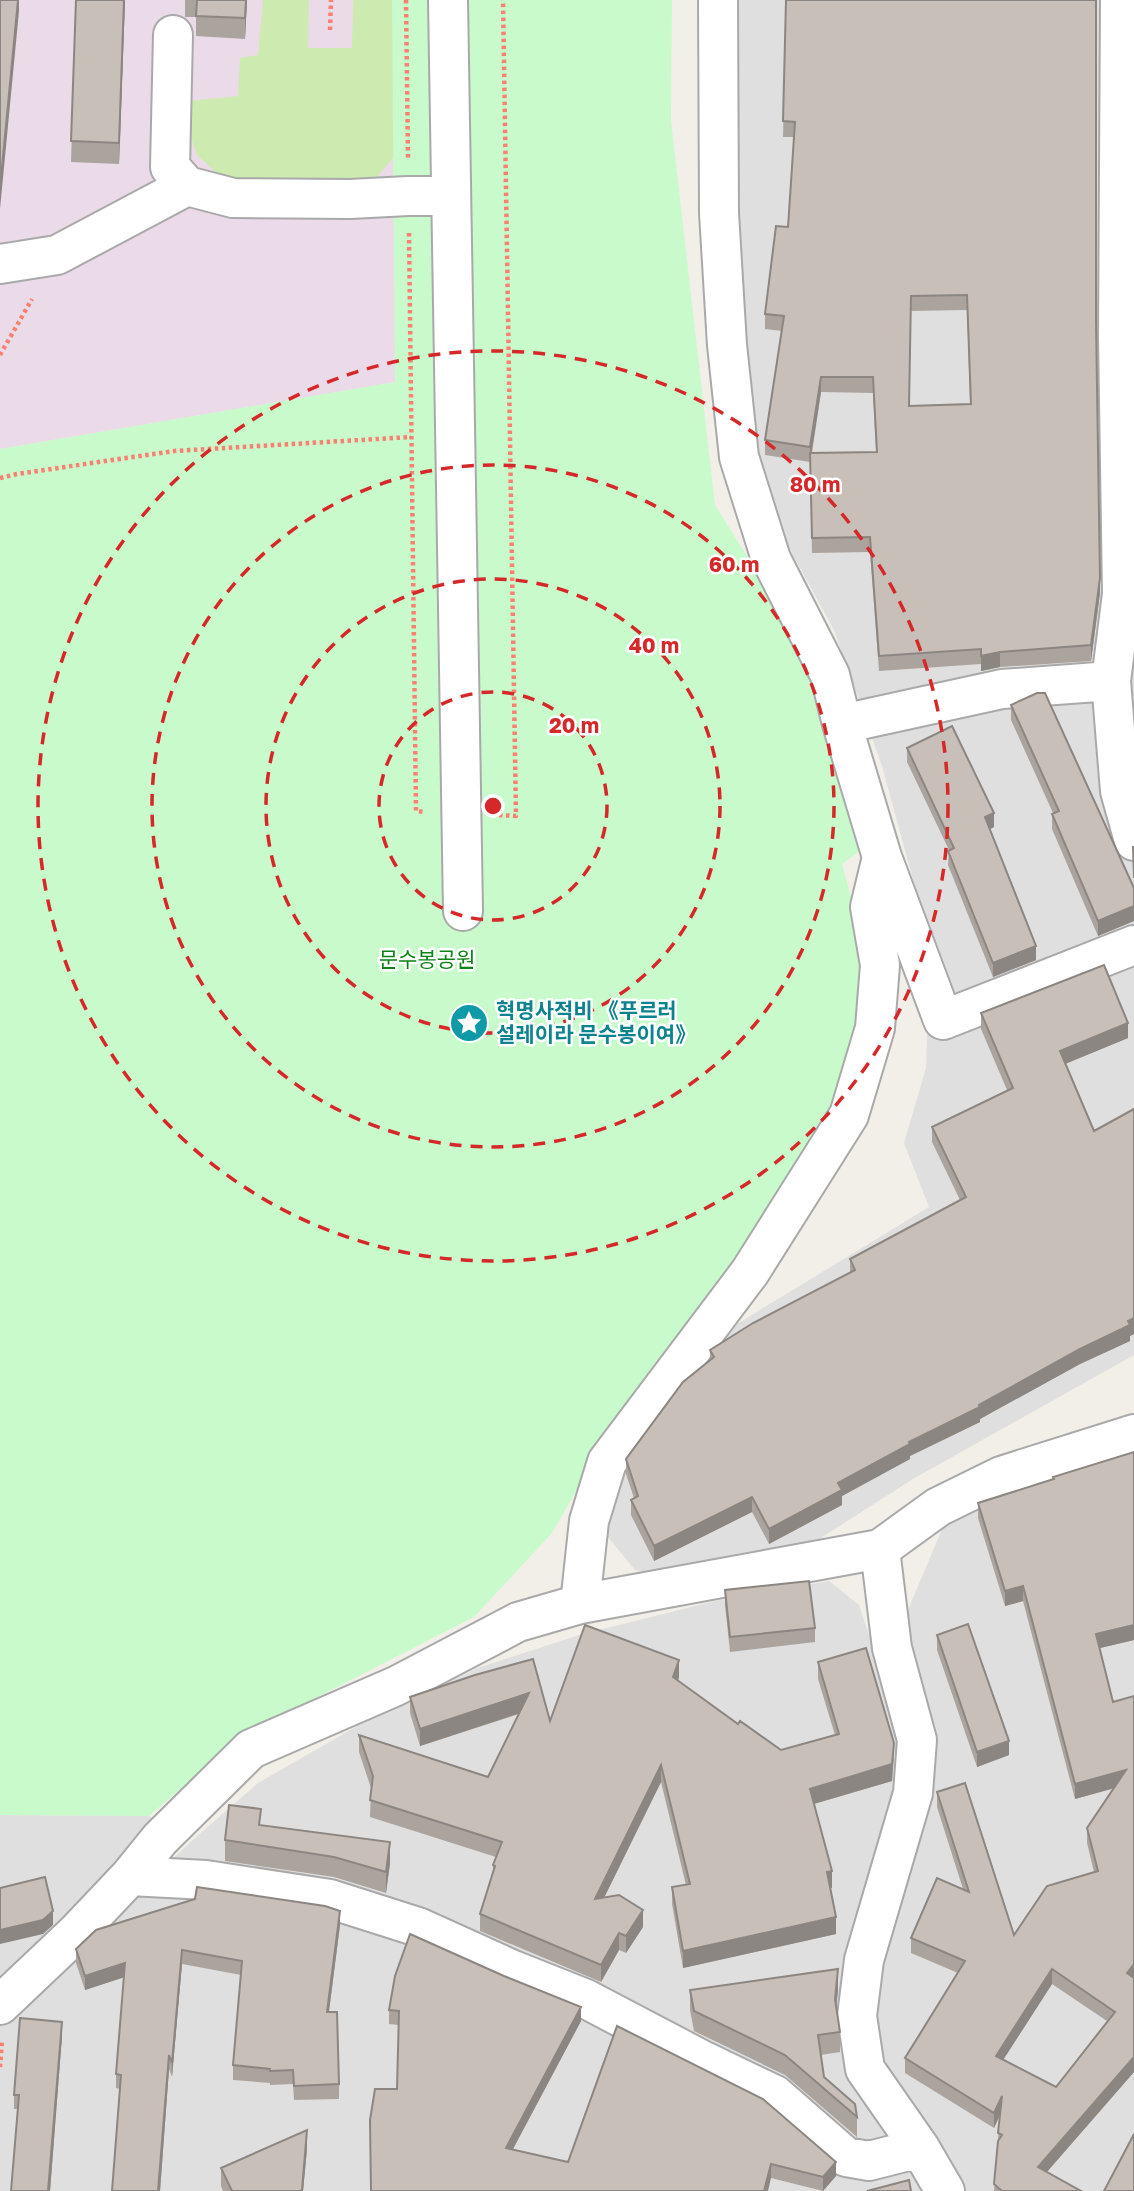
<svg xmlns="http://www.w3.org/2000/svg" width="1134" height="2191" viewBox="0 0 1134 2191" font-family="'Golos Text','Noto Sans KR',sans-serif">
<rect width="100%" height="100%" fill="#f2efe9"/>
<!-- residential -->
<path fill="#e0dfdf" d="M737 0H1134V1355L913 1479 802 1550 673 1578 635 1570 608 1537 606 1483 650 1413 737 1324 929 1207 904 1143 926 1068 930 942 882 766 834 630 781 533 749 447 735 283Z
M1134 1457V2191H965L948 2155 913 2113 879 2066 873 1981 926 1781 902 1624 948 1515Z
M829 1581 859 1605 903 1739 905 1784 849 2018 929 2191H0V2020L195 1838 258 1783 366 1721 478 1668 579 1635 715 1601Z
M0 1815 149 1816 160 1822 0 1986Z"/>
<!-- industrial -->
<path fill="#ebdbe8" d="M0 0H392L396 382 0 449Z"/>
<!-- grass -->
<path fill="#cdebb0" d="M263 0H309L308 48H352L353 0H397V154L371 183 223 179 197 155 189 132V101L238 96 240 58 258 55Z"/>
<!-- park -->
<path fill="#c8facc" d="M392 0H672L671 120 715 505 790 625 845 771 860 851 842 864 859 926 862 1019 841 1108 734 1266 599 1451 552 1533 474 1617 245 1734 149 1816 0 1815V449L395 382Z"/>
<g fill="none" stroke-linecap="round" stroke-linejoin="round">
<defs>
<path id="minor" d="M448 0 463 911
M1120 0 1118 337 1122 594 1111 681 1120 791 1134 841
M173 35 170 167 187 186 233 198 350 199 408 196H451
M0 264 57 255 187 186
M842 724 1002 689 1111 681
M882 857 943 1020 1134 945
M880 1549 892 1648 917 1740 913 1793 864 1960 857 2016 865 2069 920 2148 945 2191
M580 1604 589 1521 607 1462 750 1272 849 1115 875 1028 880 965 870 907 882 857 842 724 830 675 771 559 739 457 727 345 719 213 718 0
M130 1876 206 1880 330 1899 418 1927 513 1970 586 1999 704 2061 775 2095 846 2157 869 2161 920 2148
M0 2005 77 1932 130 1876 160 1839 251 1749 396 1686 518 1622 580 1604 880 1549 938 1507 1001 1476 1134 1434"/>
</defs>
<!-- minor casing -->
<use href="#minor" stroke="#a9a9a9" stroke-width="42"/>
<!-- path -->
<path stroke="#fa8072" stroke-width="4.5" stroke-dasharray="3.5 3.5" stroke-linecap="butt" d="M406 0 408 158
M330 30 331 0
M409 233 416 811 424 812
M0 355 32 299
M0 478 17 474 174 451 411 437
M499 815 516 816 503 0
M0 2067 2 2041"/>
<!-- minor -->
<use href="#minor" stroke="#fff" stroke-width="38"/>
</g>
<!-- wall -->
<path fill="#aba49e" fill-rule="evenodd" d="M76 0H125L119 164 71 162Z
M185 0H247L245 39 196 36V17H185Z
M786 0 1096 323 1100 593 1091 661 1000 667 981 671V664L879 671 870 552 812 553 810 462 765 455V440L782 331 765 329V314L788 227 794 137H783ZM967 310 970 404 909 406 911 311ZM821 392 873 393 876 452 812 453Z
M1011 705 1134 887 1133 847H1134V921L1098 936 1052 829V814L1053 813 1011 720Z
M907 748 994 827 989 829 1036 960 993 977 948 865 949 850 907 762Z
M981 1013 1128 1038 1065 1064 1094 1131 1134 1109V1334L1130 1336V1341L1080 1364 980 1419V1422L910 1456V1459L842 1496V1505L769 1544 752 1512 654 1561 631 1515V1500L634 1498 626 1474V1459L710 1361V1350L850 1273V1259L960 1200 932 1142V1127L1007 1090 981 1029Z
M1134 1452V1640L1100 1648 1113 1702 1134 2072 1047 2172 1081 2191H994L1000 2114 994 2128 905 2073V2058L958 1973 911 1953V1938L963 1889 937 1807V1792L1014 1935 1094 1872 1087 1843V1828L1113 1788 1075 1799 1023 1601 1005 1606 978 1518V1503ZM1052 1984 1107 2021 1056 2087 1003 2060Z
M725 1590 815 1628V1642L730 1652 725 1605Z
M937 1635 1009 1755 977 1767 937 1650Z
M818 1662 894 1759 892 1781 814 1804 832 1888H830L836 1934 683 1968 672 1904V1887L686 1885 661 1782 604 1898 643 1927 626 1953 619 1950 601 1982 480 1931V1914L493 1871V1865L496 1857 370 1817 371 1788 359 1752V1735L488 1777 519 1714 420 1746 410 1713V1697L475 1675 550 1721 679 1677 678 1681 738 1724 781 1750 835 1735 818 1679Z
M261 1826 390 1863 386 1893 334 1877 225 1861V1840Z
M340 1925 329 2012 339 2084V2099L294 2100 293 2084 270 2085V2083L233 2080V2065L241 1975 182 1964 172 2077 169 2069 160 2191H112L120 2089 116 2088V2074L124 1977 85 1990 76 1963V1949Z
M690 1990H838L836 2006 840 2032V2052L821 2055 824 2077 857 2117V2137L785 2075 694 2031 690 2010Z
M389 2010 581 2021 513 2149 568 2162 617 2026 836 2176 823 2191 771 2178 371 2191 397 2089 399 2025 389 2024Z
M62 2036 50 2191H11L18 2109H14V2095Z
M307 2149 303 2191H223L221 2186V2168Z"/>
<!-- shaded-wall -->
<path fill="#8b8681" d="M18 0H19V11L0 209V188Z
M124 0H125L119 164V143Z
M246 0H247L245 39V18Z
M821 377V392L810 462V447Z
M1100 578V593L1091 661V645Z
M1000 652V667L981 671V656Z
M994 813V827L985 832V817Z
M1134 906V921L1098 936V921Z
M1036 946V960L993 977V963Z
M1128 1023V1038L1060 1066V1051Z
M1134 1318V1334L1130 1336V1341L1080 1364 980 1419V1422L910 1456V1459L842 1496V1505L769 1544V1529L838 1483 909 1442 979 1405Z
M752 1497V1512L654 1561V1546Z
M1023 1586V1601L1005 1606V1591Z
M1134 1625V1640L1096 1649V1634Z
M679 1660V1677L673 1694V1677Z
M529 1693V1710L420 1746V1729Z
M1009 1741V1755L977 1767V1752Z
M894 1743 892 1781 810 1805V1789Z
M661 1765V1782L595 1916V1899Z
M1126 1770V1785L1075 1799V1784Z
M390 1842V1863L386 1893V1872Z
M832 1871V1888L827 1889V1872Z
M643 1910V1927L626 1953V1936Z
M53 1911V1925L43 1934 0 1944V1930Z
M340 1911V1925L327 2026V2012Z
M836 1917V1934L683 1968V1951Z
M619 1933V1950L601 1982V1965Z
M182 1950V1964L172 2077V2063Z
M125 1963V1977L85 1990V1976Z
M1134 1964V1979L1127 1973Z
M838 1969V1990L835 2019V1999Z
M1052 1969V1984L996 2071V2056Z
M581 2007V2021L506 2162V2148Z
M62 2022V2036L50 2191H48Z
M169 2055V2069L160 2191H158Z
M1134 2057V2072L1038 2182V2167Z
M1002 2096V2111L994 2128V2113Z
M307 2130V2149L303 2191H300Z
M836 2162V2176L823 2191V2177Z
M771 2164V2178L768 2191H764Z"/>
<!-- building -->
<path fill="#c7bfb8" stroke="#8b8681" stroke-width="2" fill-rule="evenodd" d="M0 0H18L0 188Z
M76 0H124L119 143 71 141Z
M197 0H246L245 18 196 16Z
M786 0H1096V322L1100 578 1091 645 1000 652 981 656V649L879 656 870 537 812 538 810 453 877 452 873 377H821L810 447 765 440 784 316 765 314 776 226 788 227 795 122 783 121ZM967 295 971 404 909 406 911 296Z
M1037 693H1045L1134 888V906L1098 921 1052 814 1059 811 1011 705Z
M952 726 994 813 985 817 1036 946 993 963 948 851 954 848 907 748Z
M1133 847H1134V878Z
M1104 965 1128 1023 1060 1051 1094 1131 1134 1109V1318L1128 1321 1130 1325 1080 1349 979 1405 980 1407 909 1442 910 1444 838 1483 842 1490 769 1529 752 1497 654 1546 631 1500 638 1496 626 1459 683 1382 714 1357 710 1350 753 1323 855 1270 850 1259 966 1197 932 1127 1013 1088 981 1013Z
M1134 1452V1625L1096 1634 1113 1702 1134 1696V1964L1127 1973 1134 1978V2057L1038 2167 1081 2191H1002L994 2184 998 2141 1002 2135 998 2133 1002 2096 994 2113 905 2058 965 1961 911 1938 937 1878 969 1892 937 1792 965 1783 1014 1935 1047 1886 1098 1871 1087 1828 1126 1770 1075 1784 1023 1586 1005 1591 978 1503 1054 1479 1053 1477ZM1052 1969 1115 2012 1056 2087 996 2056Z
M809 1581 815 1628 730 1637 725 1590Z
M968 1624 1009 1741 977 1752 937 1635Z
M585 1625 679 1660 673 1677 738 1724 740 1721 781 1750 839 1734 818 1662 866 1648 894 1743 892 1764 810 1789 832 1871 827 1872 836 1917 683 1951 672 1887 690 1884 661 1765 595 1899 619 1895 643 1910 626 1936 619 1933 601 1965 480 1914 495 1866 493 1865 502 1842 370 1800 373 1776 359 1735 488 1777 529 1693 420 1729 410 1697 475 1675 533 1659 550 1721Z
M229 1805 261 1809 259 1825 390 1842 386 1872 334 1857 225 1840Z
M45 1877 53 1911 43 1920 0 1930V1888Z
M197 1887 325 1906 340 1911 327 2012H337L339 2084 294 2086 293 2070 270 2071V2069L233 2065 242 1961 182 1950 172 2063 169 2055 158 2191H112L121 2075 116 2074 125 1963 85 1976 76 1949 96 1930 195 1899Z
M410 1934 504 1976 581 2007 506 2148 568 2162 617 2026 763 2099 836 2162 823 2177 771 2164 764 2191H371L370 2120 375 2089H397L399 2011 389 2010 395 1976Z
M838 1969 835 1999 840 2032 818 2035 824 2077 855 2104 857 2117 785 2055 694 2011 690 1990Z
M20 2018 62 2022 48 2191H11L19 2095H14Z
M307 2130 302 2190 300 2191H232L221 2168Z
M1134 2134V2191H1104Z
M909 2180 911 2191H867Z"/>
<!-- distance rings -->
<g fill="none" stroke="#d62828" stroke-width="3.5" stroke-dasharray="12 9">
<circle cx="493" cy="806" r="114"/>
<circle cx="493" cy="806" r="227"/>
<circle cx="493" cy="806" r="341"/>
<circle cx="493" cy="806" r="455"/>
</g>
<!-- icons -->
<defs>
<symbol id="sight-disc" viewBox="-11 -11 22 22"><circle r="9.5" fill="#0f9aa8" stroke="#fff"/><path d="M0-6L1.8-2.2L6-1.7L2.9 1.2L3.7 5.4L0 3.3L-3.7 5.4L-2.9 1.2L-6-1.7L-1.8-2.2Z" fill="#fff"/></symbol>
</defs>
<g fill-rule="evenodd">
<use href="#sight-disc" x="447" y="1001" width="44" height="44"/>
</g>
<g text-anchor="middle" stroke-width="5" stroke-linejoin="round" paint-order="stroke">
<!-- park labels -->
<g font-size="21" fill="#0c8416" stroke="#fff">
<text x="427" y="967">문수봉공원</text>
</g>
<!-- culture labels -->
<g font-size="21" font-weight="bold" fill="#0d838f" stroke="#fff" text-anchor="start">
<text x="496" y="1018">혁명사적비 《푸르러<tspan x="496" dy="24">설레이라 문수봉이여》</tspan></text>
</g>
</g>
<circle cx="493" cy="806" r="10" fill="#d62828" stroke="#fff" stroke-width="3.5"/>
<g font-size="21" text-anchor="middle" font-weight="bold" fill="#d62828" stroke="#fff" stroke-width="5" stroke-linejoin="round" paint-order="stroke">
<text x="815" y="492">80 m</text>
<text x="734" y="572">60 m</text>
<text x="654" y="653">40 m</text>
<text x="574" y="733">20 m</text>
</g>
</svg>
